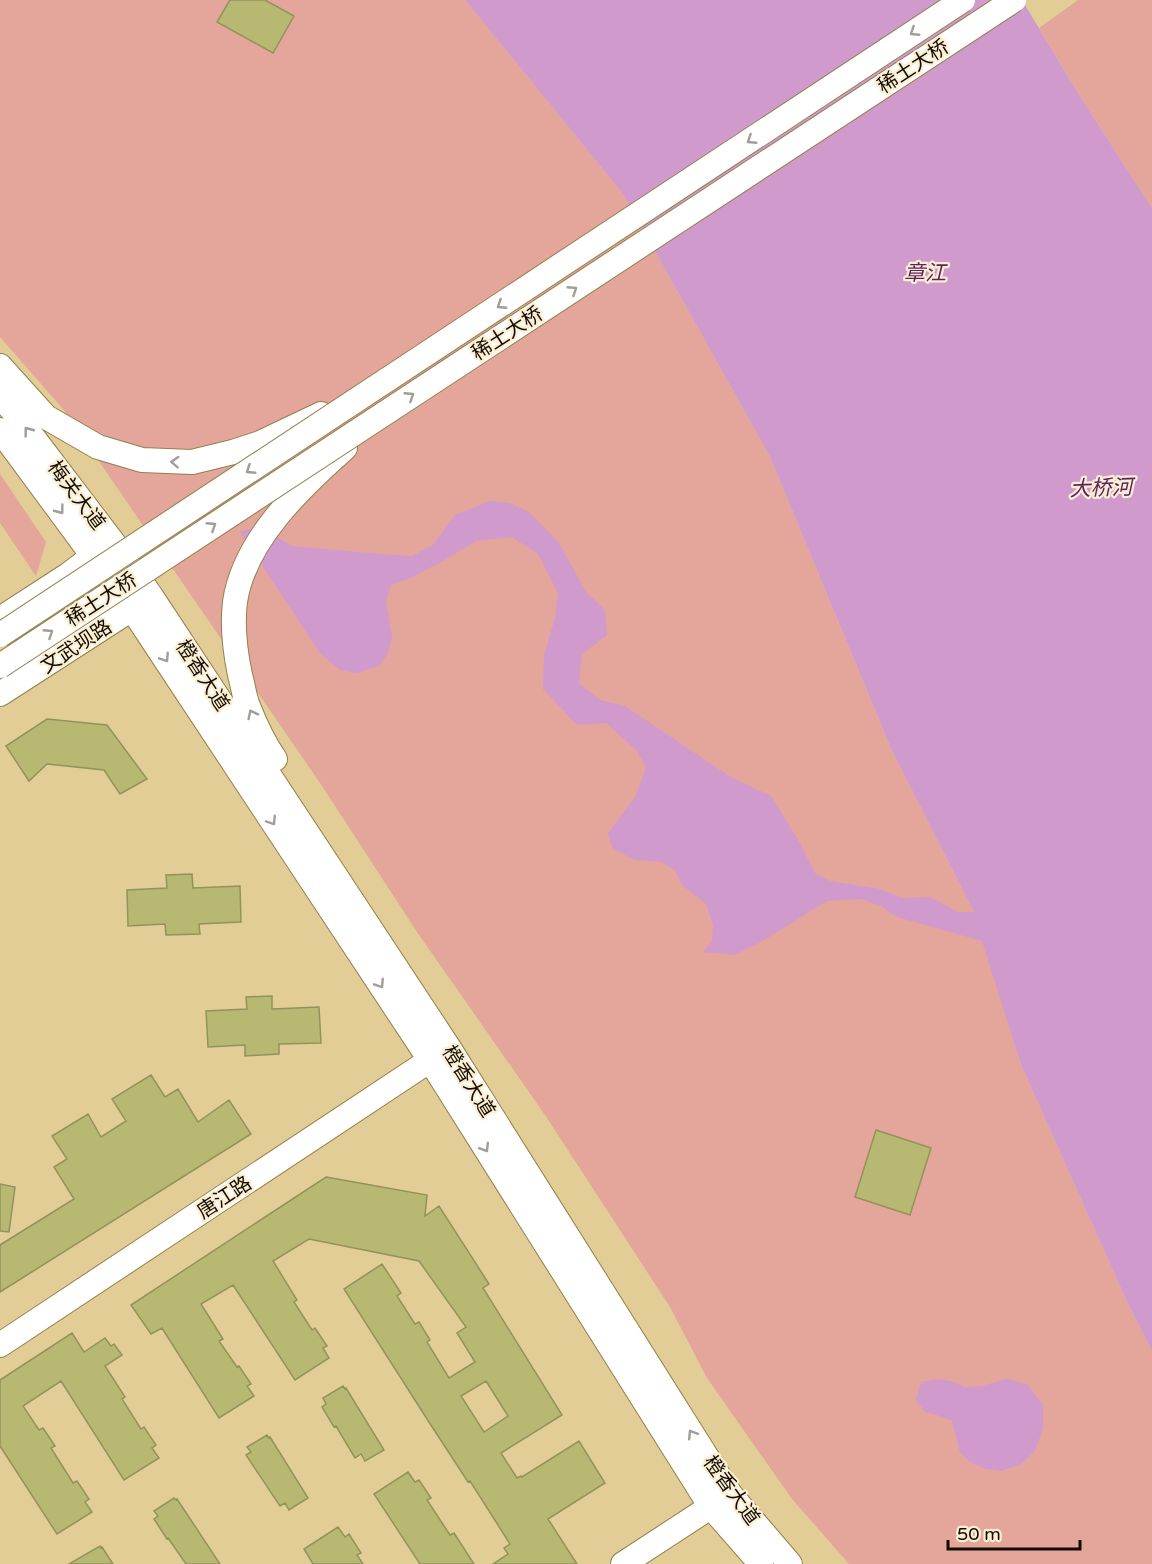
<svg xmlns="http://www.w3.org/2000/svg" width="1152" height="1564" viewBox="0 0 1152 1564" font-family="'Varela Round','Noto Sans SC',sans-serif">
<rect width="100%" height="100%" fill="#e3cd96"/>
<!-- green -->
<path fill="#e4a59b" d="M0 0H465L623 194 770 457 892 751 974 912 1021 1065 1128 1304 1152 1351V1564H849L792 1499 707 1378 670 1307 545 1115 417 932 320 783 63 409 0 337Z
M1078 0H1152V208L1078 93 1039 28Z
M0 474 46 542 36 576 0 523Z"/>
<!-- water -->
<path fill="#d09acc" d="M465 0H1022L1078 93 1152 208V1351L1128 1304 1021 1065 982 941 897 917 881 906 861 899 827 901 759 943 734 955 703 952 712 941 713 925 706 904 682 885 675 870 661 862 635 860 612 848 608 833 635 797 646 768 637 751 606 723 577 725 543 689 544 655 555 618 558 593 538 554 512 537 476 541 441 562 408 579 391 585 386 601 392 637 388 653 379 666 356 673 340 670 320 653 240 532 254 528 268 531 292 546 380 554 412 556 433 545 455 515 490 501 510 503 529 512 559 543 586 592 605 610 607 635 582 654 579 683 600 700 625 706 729 776 771 796 800 843 815 873 830 881 880 889 901 898 930 897 958 912H974L892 751 770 457 623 194Z
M939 1379 955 1382 965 1387 982 1386 1006 1379 1027 1384 1043 1405V1428L1035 1451 1021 1464 1002 1471 986 1469 970 1462 960 1452 952 1421 937 1415 925 1412 916 1400 921 1382Z"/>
<!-- building -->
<path fill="#b7b871" stroke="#92935c" stroke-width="1.5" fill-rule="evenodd" d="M230 0H265L294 16 273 53 217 22Z
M47 719 107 725 147 779 120 794 104 770 47 764 29 781 6 746Z
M192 874 193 888 240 886 241 922 199 924 200 934 166 935 165 924 128 926 127 890 167 888 166 875Z
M272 996V1009L319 1007 321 1043 279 1044V1054L245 1056V1045L208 1047 206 1011 247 1009 246 997Z
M151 1075 165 1097 178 1089 198 1122 229 1100 251 1134 0 1292V1245L74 1199 54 1167 67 1159 52 1136 88 1114 101 1137 126 1121 112 1099Z
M876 1130 931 1148 910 1215 855 1197Z
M326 1177 427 1195 425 1216 439 1206 489 1284 483 1288 562 1415 501 1453 517 1478 521 1476 522 1477 579 1441 605 1483 548 1519 577 1564H493L508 1554 504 1548 510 1544 470 1481 468 1482 427 1419 344 1289 382 1264 401 1293 397 1296 415 1324 419 1322 430 1340 427 1342 449 1378 475 1362 457 1333 466 1327 419 1261 309 1239 273 1261 297 1300 294 1302 312 1330 315 1328 327 1346 323 1348 329 1358 295 1380 233 1285 201 1304 223 1339 219 1341 237 1367 239 1366 251 1384 247 1386 254 1396 219 1418 162 1328 151 1334 131 1305ZM486 1381 508 1416 484 1432 461 1396Z
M0 1184 15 1187 9 1232 0 1231Z
M72 1333 84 1352 105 1338 111 1346 114 1344 122 1355 105 1366 125 1397 122 1399 141 1429 144 1427 156 1445 152 1448 159 1458 124 1480 61 1381 23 1406 39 1430 43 1428 55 1446 51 1448 73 1483 77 1481 89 1499 85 1502 92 1512 57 1534 0 1446V1380Z
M343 1386 345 1389 346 1388 384 1450 365 1461 361 1454 355 1458 336 1426 334 1427 322 1407 326 1404 323 1398Z
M267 1435 269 1438 270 1437 308 1498 289 1510 285 1503 280 1506 246 1455 251 1452 247 1447Z
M408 1472 415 1482 419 1480 431 1498 427 1500 450 1535 454 1533 474 1564H420L374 1494Z
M174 1498 176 1500 177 1499 220 1564H186L168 1538 167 1539 154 1519 158 1516 154 1511Z
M338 1527 345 1537 349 1534 361 1553 357 1555 363 1564H313L304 1549Z
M100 1546 101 1548 102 1547 113 1564H69Z"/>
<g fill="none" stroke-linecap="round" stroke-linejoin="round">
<defs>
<path id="secondary" d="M0 366 46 417 98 447 142 460 192 462 233 452 260 443 321 414
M0 396 13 411 112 541 151 596 449 1048 730 1494 790 1564
M0 430 132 609 430 1060 711 1507 761 1564
M0 619 68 575 106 546
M0 694 144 601
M275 759C264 743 255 724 248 706 244 696 243 685 240 675 235 651 232 626 235 602 244 540 301 487 345 448
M0 1345 444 1051
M623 1564 724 1498"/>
</defs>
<!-- secondary casing -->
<use href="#secondary" stroke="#937f4a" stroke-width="26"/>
<!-- secondary -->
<use href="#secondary" stroke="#fff" stroke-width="24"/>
<defs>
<path id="secondary-bridge" d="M0 635 963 0
M0 666 1014 0"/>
</defs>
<!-- secondary-bridge casing -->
<use href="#secondary-bridge" stroke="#937f4a" stroke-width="26" stroke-linecap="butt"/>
<!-- secondary-bridge -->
<use href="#secondary-bridge" stroke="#fff" stroke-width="24"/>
</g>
<!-- one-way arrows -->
<defs><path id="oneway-chevron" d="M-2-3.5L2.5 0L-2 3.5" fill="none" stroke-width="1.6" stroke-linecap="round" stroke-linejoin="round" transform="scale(1.5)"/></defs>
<g stroke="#a19e99">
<use href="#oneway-chevron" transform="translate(914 32) rotate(147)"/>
<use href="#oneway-chevron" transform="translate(751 140) rotate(147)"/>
<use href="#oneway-chevron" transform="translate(573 290) rotate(-33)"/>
<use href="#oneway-chevron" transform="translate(501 305) rotate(147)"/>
<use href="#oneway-chevron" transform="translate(410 396) rotate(-33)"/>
<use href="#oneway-chevron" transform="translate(28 431) rotate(-127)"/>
<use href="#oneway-chevron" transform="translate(175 462) rotate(-177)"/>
<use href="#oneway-chevron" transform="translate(250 470) rotate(147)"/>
<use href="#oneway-chevron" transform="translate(60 510) rotate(53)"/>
<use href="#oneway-chevron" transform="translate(212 526) rotate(-33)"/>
<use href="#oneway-chevron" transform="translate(49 633) rotate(-33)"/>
<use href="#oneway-chevron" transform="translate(165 658) rotate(57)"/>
<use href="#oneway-chevron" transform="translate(252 714) rotate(-116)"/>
<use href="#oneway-chevron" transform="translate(272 821) rotate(57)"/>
<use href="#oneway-chevron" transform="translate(380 984) rotate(57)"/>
<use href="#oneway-chevron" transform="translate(485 1148) rotate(58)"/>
<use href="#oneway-chevron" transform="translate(692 1434) rotate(-122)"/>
</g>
<g text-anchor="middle" stroke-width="4.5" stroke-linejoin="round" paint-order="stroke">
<!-- street labels -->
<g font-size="20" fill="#140c00" stroke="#faefd4">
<text transform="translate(913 66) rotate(-33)" y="7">稀土大桥</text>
<text transform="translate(507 333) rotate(-33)" y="7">稀土大桥</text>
<text transform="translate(77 495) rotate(53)" y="7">梅关大道</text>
<text transform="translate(101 599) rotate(-33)" y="7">稀土大桥</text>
<text transform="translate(76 646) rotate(-33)" y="7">文武坝路</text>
<text transform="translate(203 675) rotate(57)" y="7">橙香大道</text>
<text transform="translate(469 1081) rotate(58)" y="7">橙香大道</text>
<text transform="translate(224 1197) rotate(-33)" y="7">唐江路</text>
<text transform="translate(732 1490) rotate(54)" y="7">橙香大道</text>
</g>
<!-- water labels -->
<g font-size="21" font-style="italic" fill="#60205e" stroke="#faefd4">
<text x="925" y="280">章江</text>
<text transform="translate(1101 488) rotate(-2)" y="7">大桥河</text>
</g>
</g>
<!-- scale -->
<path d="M948 1540v9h132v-9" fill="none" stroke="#140c00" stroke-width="3"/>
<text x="957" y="1540" font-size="18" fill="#140c00" stroke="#faefd4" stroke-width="4.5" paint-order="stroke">50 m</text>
</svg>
